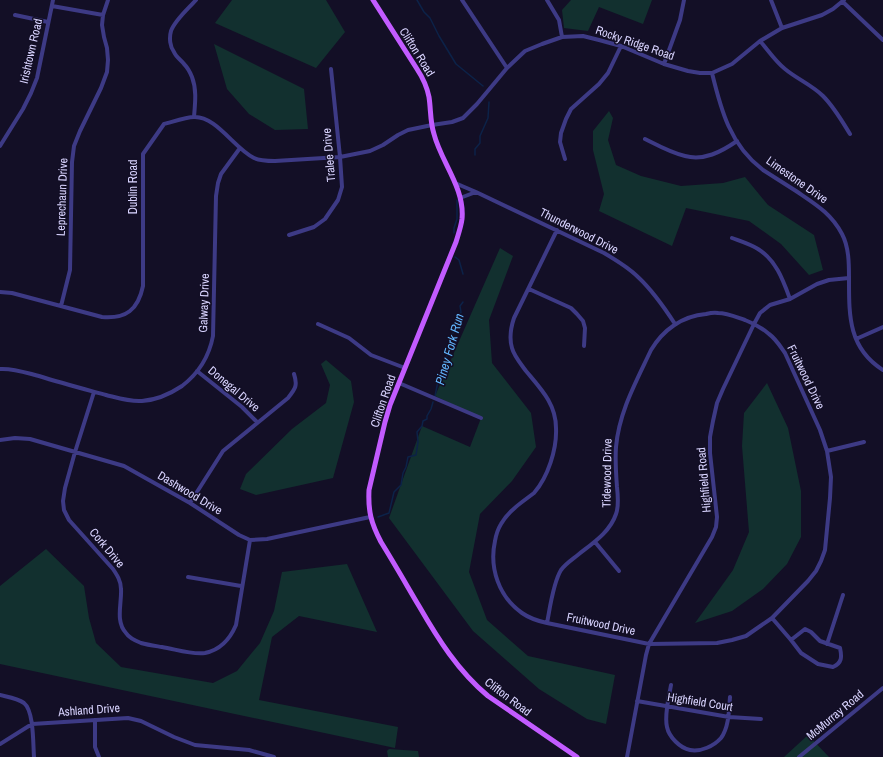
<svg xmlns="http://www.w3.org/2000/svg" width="883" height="757" viewBox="0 0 883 757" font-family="'Archivo Narrow',sans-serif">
<rect width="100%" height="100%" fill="#130f26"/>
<!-- green -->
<path fill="#12302f" d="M232 0H326L345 32 316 68 215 23Z
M571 0H652L643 24 599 7 588 31 564 28 562 10Z
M214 44 304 89 308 129 275 130 249 114 227 89Z
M609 111 613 118 608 140 616 165 641 176 681 186 723 183 745 177 768 205 814 235 823 270 809 275 781 244 749 221 686 208 672 246 599 211 604 194 593 150V131Z
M500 248 513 256 489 320 492 363 531 413 536 447 512 481 480 514 469 572 487 620 528 656 615 675 606 724 587 719 539 689 473 631 389 518 422 426 470 447 481 418 435 396Z
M326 360 351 381 354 402 333 478 256 495 240 489 246 474 292 429 326 403 330 385 321 364Z
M767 383 788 428 801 491V537L787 564 763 589 732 611 695 623 733 570 749 532 742 446 744 413Z
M46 549 84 586 89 618 96 643 121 667 213 683 237 671 260 643 274 611 282 572 347 564 377 632 299 616 272 637 259 700 398 727 395 748 0 664V586Z
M808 735 829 757H784Z
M389 749 418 751 419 757H388L387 751Z"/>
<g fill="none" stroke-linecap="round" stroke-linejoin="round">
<!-- stream -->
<path stroke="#0c2248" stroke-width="1.5" d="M417 0 424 12 430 18 439 36 456 64 483 86
M475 155V149L480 143V136L488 118 489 102
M454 233V228L457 219V200
M455 257 459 260 463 274
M435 396 438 381 451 344 452 335 458 322 461 312 460 306 463 302
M378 517 389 513 394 492 401 485 403 473 406 467 408 457 416 455 418 442 417 432 422 426 423 421 427 419V416L431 409 433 402"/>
<!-- minor -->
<path stroke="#3d3a85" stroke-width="4" d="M462 0 507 68
M547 0 559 20 562 37
M771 0 782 28
M843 2 883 40
M52 6 103 15
M15 15 48 22
M760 41C768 50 775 61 785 69 797 79 812 85 823 96 834 107 842 121 850 134
M664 64 680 20 684 0
M712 73C721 110 730 145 763 170 774 177 785 184 796 191 815 204 831 213 842 234 849 247 849 264 849 278 849 315 848 348 883 370
M194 117C195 104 197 90 192 77 190 72 188 68 184 64 181 60 176 57 174 52 170 47 169 38 171 31 175 20 188 9 196 0
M645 139C657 145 671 153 685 156 704 161 721 152 737 141
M0 146 23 109 31 93 37 78 53 0
M565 159 560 142 561 133 566 119 571 109 599 84 608 73 621 46
M455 183 476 192
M460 198 476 192 604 253C616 260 628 267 638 277 653 291 664 307 675 324
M289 235 314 227 325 219 338 200 342 187 340 157 331 69
M732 238C740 241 750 244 758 249 776 260 783 280 790 299
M529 289 571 308 577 314 583 321 585 328 584 346
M0 292 12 293 102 317C126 319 138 310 143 286V154L164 124C172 122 186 117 194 117 216 116 234 148 254 158 260 161 268 161 275 161L340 157 370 151 383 145 398 135 408 130 432 125 452 122 463 118 477 104 507 68 525 51 542 44 562 37 583 36 599 40 621 46 664 64 688 71 700 73H712L732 64 760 41 782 28 822 15 833 9 844 0
M61 306 70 270 72 162 74 146 80 131 101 88 107 72 108 60 107 48 104 37 102 25 103 15 108 0
M318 324 349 338 371 355 405 368
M856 339 883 327
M0 369C13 368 27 373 39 376 61 383 84 389 106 395 118 398 130 402 142 401 156 400 170 394 182 386 199 373 209 357 213 336L216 196 218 183 221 174 240 148
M197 371 242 407 257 422
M399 383 481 418
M94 392 75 452 65 488 63 501 64 510 69 520 113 569C117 575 121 581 121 589 122 603 115 621 126 633 129 638 136 641 141 643 148 645 156 646 162 647 175 649 192 655 205 653 220 650 230 639 236 625L250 540
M0 440 15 438 30 439 124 466 190 503 239 535 250 540 267 539 370 517
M827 451 864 442
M190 503 223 451 288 398C295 389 298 386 294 374
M595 542 619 571
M188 577 241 586
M772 618 791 640 805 629 811 632 820 641 840 648C842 657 842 663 833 667L818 664 801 653 791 640
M547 623C550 608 553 583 561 570 566 563 573 559 579 554 593 543 610 532 616 514 619 506 618 496 617 487 616 474 615 461 616 447 619 412 636 382 651 350 663 330 682 316 706 314 710 313 714 312 718 313 727 313 736 317 745 320 753 323 762 328 769 334 776 339 780 346 785 353L820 430 827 451 831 477 830 498 825 550 821 561 816 571 808 581 772 618 756 629 746 636 732 640 717 643 649 644 547 623C538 621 529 618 522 613 499 597 489 568 495 541 496 535 498 529 501 524 506 515 514 508 522 502 526 499 530 496 534 493 548 477 557 449 556 428 556 404 541 389 526 371 521 364 514 356 512 348 509 338 511 327 514 318L557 230
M827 644 843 595
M671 685C669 697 664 715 667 727 669 737 680 748 690 750 701 752 714 746 721 738 729 727 729 710 730 697
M0 695C8 697 17 698 24 703 34 711 33 744 34 757
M637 701 729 717 761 719
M95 720V747L99 757
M0 744 32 724 128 718 141 721 174 737 195 745 249 750 274 757
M627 757 646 655 649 644 712 537 716 527 717 517 710 453V437L713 421 717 403 723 389 754 324 760 313 770 305 790 299 817 284 829 280 849 278
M799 757 883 688"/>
<!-- major -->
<path stroke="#c25bff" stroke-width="5" d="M373 0 417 69C423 78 427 87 429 97 431 110 430 122 434 134 441 162 465 188 462 219 461 227 458 235 456 242L390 405 385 422 369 490C368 511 371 523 381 542 394 563 406 584 419 606 438 639 458 671 488 696L577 757"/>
</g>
<g text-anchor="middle" stroke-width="3" stroke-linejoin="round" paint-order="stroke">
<!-- street labels -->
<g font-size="12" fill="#d9d4ff" stroke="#130f26">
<text transform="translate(635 43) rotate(19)" y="4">Rocky Ridge Road</text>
<text transform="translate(31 51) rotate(-77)" y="4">Irishtown Road</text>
<text transform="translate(417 52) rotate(58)" y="4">Clifton Road</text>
<text transform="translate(329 155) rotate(-95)" y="4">Tralee Drive</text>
<text transform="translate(797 180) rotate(35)" y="4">Limestone Drive</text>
<text transform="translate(133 187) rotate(-90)" y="4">Dublin Road</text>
<text transform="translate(62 197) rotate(-88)" y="4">Leprechaun Drive</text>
<text transform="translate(579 231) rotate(27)" y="4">Thunderwood Drive</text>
<text transform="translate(204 303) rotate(-88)" y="4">Galway Drive</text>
<text transform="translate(806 377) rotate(64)" y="4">Fruitwood Drive</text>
<text transform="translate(234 389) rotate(40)" y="4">Donegal Drive</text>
<text transform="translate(383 401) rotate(-71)" y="4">Clifton Road</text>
<text transform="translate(607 473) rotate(-89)" y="4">Tidewood Drive</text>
<text transform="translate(704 480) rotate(-95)" y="4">Highfield Road</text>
<text transform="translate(190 493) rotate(31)" y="4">Dashwood Drive</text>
<text transform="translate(107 548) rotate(50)" y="4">Cork Drive</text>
<text transform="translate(601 624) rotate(12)" y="4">Fruitwood Drive</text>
<text transform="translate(508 697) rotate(37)" y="4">Clifton Road</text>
<text transform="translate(700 702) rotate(9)" y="4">Highfield Court</text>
<text transform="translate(89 710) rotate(-4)" y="4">Ashland Drive</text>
<text transform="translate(835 715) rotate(-40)" y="4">McMurray Road</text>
</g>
<!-- water labels -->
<g font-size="13" font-style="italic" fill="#62b6ff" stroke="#130f26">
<text transform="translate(449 349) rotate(-74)" y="5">Piney Fork Run</text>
</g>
</g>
</svg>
